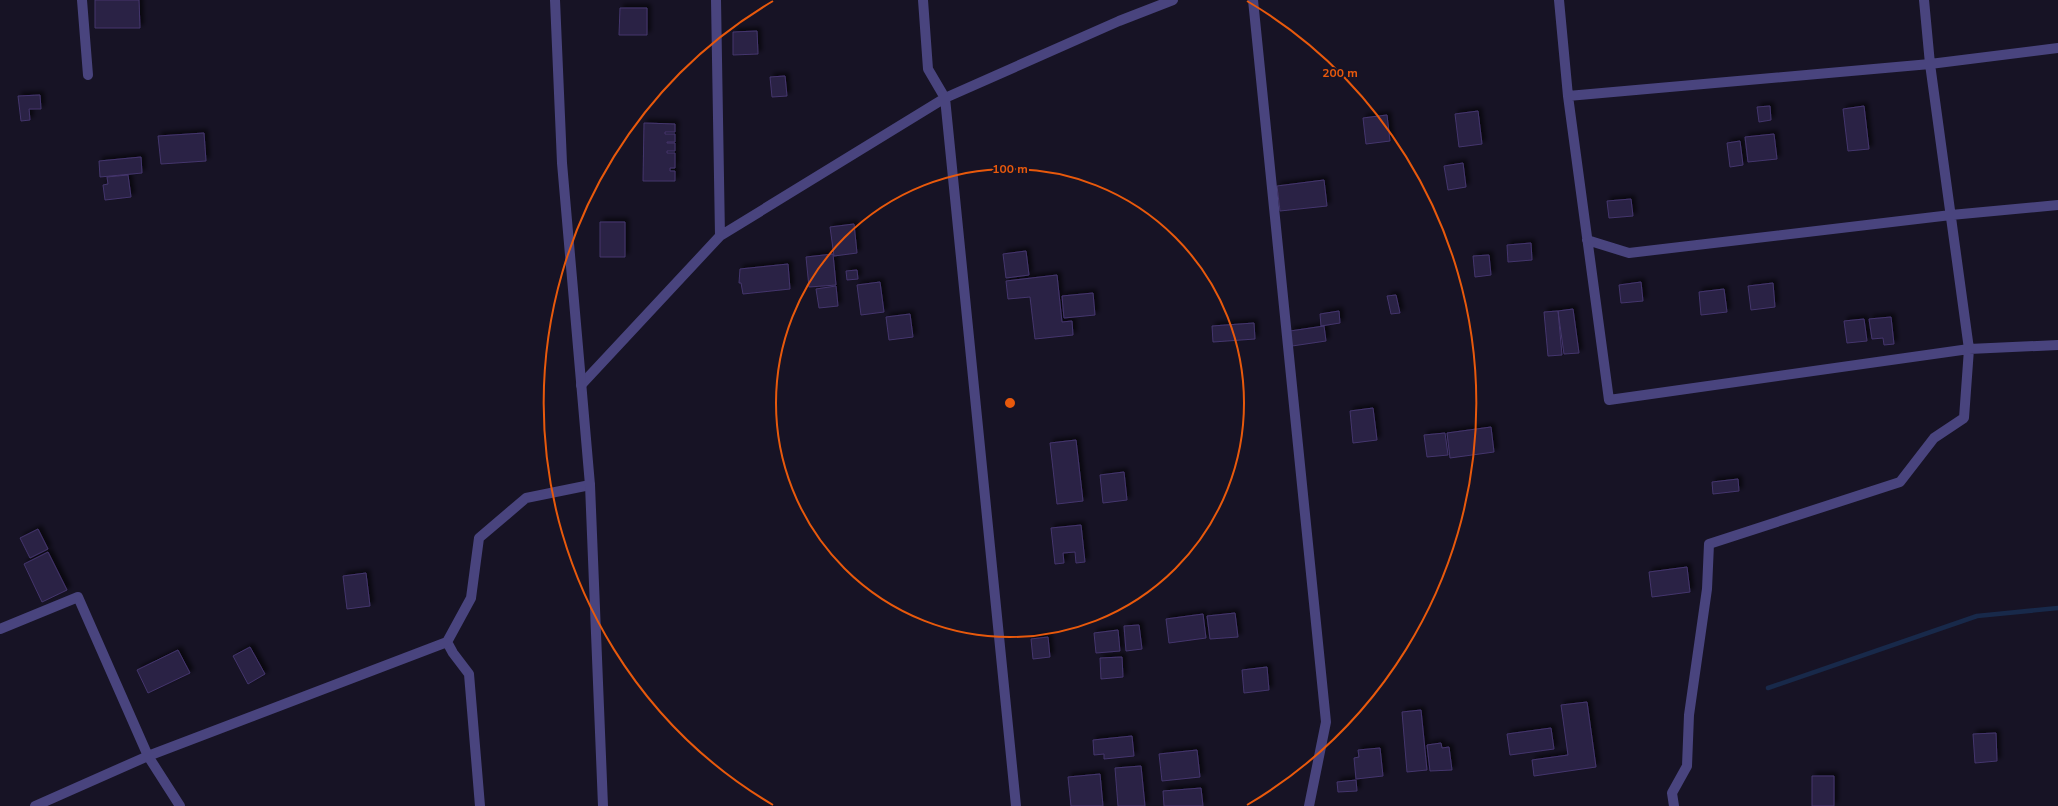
<svg xmlns="http://www.w3.org/2000/svg" width="2058" height="806" viewBox="0 0 2058 806" font-family="'Nunito Sans',sans-serif">
<defs>
<filter id="shadow"><feDropShadow dx="3.5" dy="-3.5" stdDeviation="2" flood-color="#0009"/></filter>
</defs>
<rect width="100%" height="100%" fill="#171325"/>
<g fill="none" stroke-linecap="round" stroke-linejoin="round">
<!-- stream -->
<path stroke="#18294a" stroke-width="4.5" d="M1768 688 1977 616 2058 608"/>
</g>
<!-- building -->
<path fill="#2a2144" stroke="#44366d" filter="url(#shadow)" d="M95 0H139L140 28H95Z
M620 8H647V35H619Z
M757 31 758 54 733 55V32Z
M785 76 787 96 772 97 770 77Z
M40 95 41 109H29L30 120 21 121 18 96Z
M1770 106 1771 120 1759 122 1757 107Z
M1864 106 1869 149 1848 151 1843 109Z
M1478 111 1482 144 1459 147 1455 114Z
M1387 115 1390 141 1366 144 1363 118Z
M644 123 675 124V132H665V134H675V142H667V143H675V151H667V153H675V168H670V171H675V181H643Z
M204 133 206 161 161 164 158 136Z
M1774 134 1777 159 1748 162 1745 137Z
M1740 141 1743 165 1730 167 1727 143Z
M141 157 142 173 100 177 99 161Z
M1463 163 1466 187 1448 190 1444 166Z
M128 175 131 197 105 200 103 185 108 184 107 177Z
M1324 180 1327 206 1280 211 1277 186Z
M1631 199 1633 216 1609 218 1607 201Z
M600 222H625V257H600Z
M854 224 857 253 834 256 830 227Z
M1531 243 1532 260 1508 262 1507 245Z
M1026 251 1029 275 1006 278 1003 254Z
M833 254 836 285 809 287 806 257Z
M1489 255 1491 275 1475 277 1473 256Z
M788 264 790 289 743 294 741 283H739L740 269Z
M857 270 858 279 847 280 846 271Z
M1057 275 1062 322 1072 321 1073 335 1035 339 1030 297 1008 299 1006 281Z
M880 282 884 312 861 315 857 285Z
M1641 282 1643 301 1621 303 1619 285Z
M1773 283 1775 307 1751 310 1748 286Z
M836 286 838 306 819 308 816 289Z
M1724 289 1727 312 1701 315 1699 292Z
M1093 293 1095 315 1064 318 1062 296Z
M1396 295 1400 313 1391 314 1387 296Z
M1573 309 1579 353 1564 354 1558 311Z
M1339 311 1340 323 1321 326 1320 314Z
M1558 311 1562 355 1548 356 1544 312Z
M910 314 913 337 889 340 886 317Z
M1891 317 1894 344 1884 345 1883 338 1872 339 1869 319Z
M1864 319 1867 341 1847 343 1844 321Z
M1254 323 1255 339 1213 342 1212 326Z
M1324 326 1326 341 1292 346 1290 331Z
M1373 408 1377 440 1353 443 1350 411Z
M1491 427 1494 452 1450 458 1447 433Z
M1445 433 1448 455 1427 457 1424 435Z
M1076 440 1083 501 1057 504 1050 443Z
M1124 472 1127 500 1103 503 1100 475Z
M1738 479 1739 491 1713 494 1712 482Z
M1081 525 1085 562 1076 563 1075 552 1063 553 1064 563 1055 564 1051 528Z
M38 529 48 549 30 558 20 538Z
M48 552 67 590 42 602 24 564Z
M1687 567 1690 592 1652 597 1649 572Z
M366 573 370 606 347 609 343 576Z
M1235 613 1238 637 1210 639 1207 616Z
M1203 614 1206 638 1169 643 1166 619Z
M1139 625 1142 649 1126 651 1124 626Z
M1118 630 1120 651 1096 653 1094 633Z
M1048 637 1050 657 1033 659 1031 639Z
M250 647 265 674 248 684 233 656Z
M178 650 190 673 148 693 137 670Z
M1122 657 1123 677 1101 679 1100 658Z
M1267 667 1269 690 1244 693 1242 670Z
M1587 702 1596 767 1534 776 1532 760 1568 755 1561 705Z
M1421 710 1427 770 1407 772 1402 712Z
M1551 728 1554 749 1510 755 1507 734Z
M1996 733 1997 761 1975 763 1973 734Z
M1132 736 1134 756 1104 759V754L1094 755 1093 740Z
M1441 743 1442 748 1449 747 1452 770 1430 771 1427 745Z
M1380 748 1383 776 1356 779 1354 758 1359 757 1358 750Z
M1197 750 1200 777 1162 781 1159 754Z
M1141 766 1145 806H1118L1115 768Z
M1100 774 1103 806H1071L1068 777Z
M1812 776H1834V806H1812Z
M1356 780 1357 791 1338 792 1337 782Z
M1201 788 1203 806H1164L1163 791Z"/>
<g fill="none" stroke-linecap="round" stroke-linejoin="round">
<!-- minor -->
<path stroke="#49447e" stroke-width="10" d="M82 0 88 75
M716 0 720 236
M923 0 928 69 945 98 1016 806
M1253 0 1326 722 1309 806
M1559 0 1568 96 1609 400 1969 349 2058 345
M1568 96 1930 64 2058 48
M1587 240 1629 253 1951 215 2058 205
M581 385 720 236 945 98 1119 21 1173 0
M0 629 78 597 148 756 180 806
M447 642 453 653 469 674 480 806
M35 806 148 756 447 642 471 598 479 538 526 498 590 485
M1674 806 1672 793 1687 766 1689 715 1707 589 1709 544 1900 482 1934 438 1964 418 1969 349 1930 64 1924 0"/>
<!-- tertiary -->
<path stroke="#49447e" stroke-width="10" d="M555 0 562 163 590 485 603 806"/>
</g>
<!-- distance rings -->
<g fill="none" stroke="#e8590c" stroke-width="2">
<circle cx="1010" cy="403" r="234"/>
<path d="M773 805A467 467 0 0 1 773 1M1247 1A467 467 0 0 1 1247 805"/>
</g>
<circle cx="1010" cy="403" r="6" fill="#e8590c" stroke="#171325" stroke-width="2"/>
<g font-size="12" text-anchor="middle" font-weight="bold" fill="#e8590c" stroke="#171325" stroke-width="4" stroke-linejoin="round" paint-order="stroke">
<text x="1340" y="77">200 m</text>
<text x="1010" y="173">100 m</text>
</g>
</svg>
